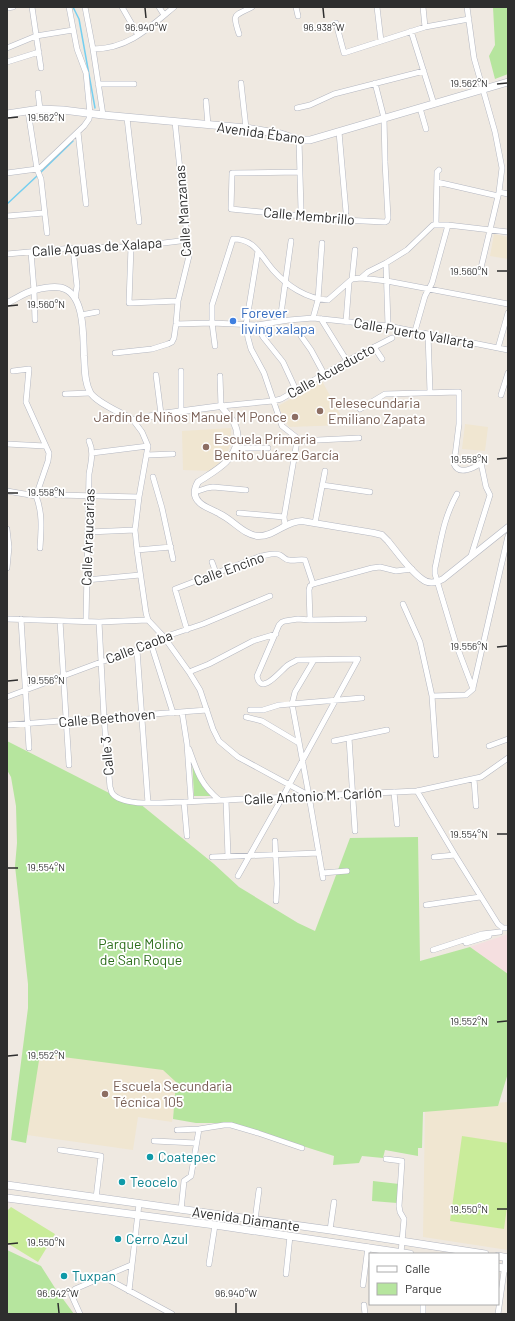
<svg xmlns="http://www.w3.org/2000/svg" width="515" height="1321" viewBox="0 0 515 1321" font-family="Barlow,sans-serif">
<rect width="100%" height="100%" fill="#efe9e1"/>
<!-- education -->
<path fill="#f0e6d1" d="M494 234 508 237V259L490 256Z
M322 381 346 425 289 427 278 406Z
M465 424 488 427 485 451 462 449Z
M231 428V443L224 460 211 471 183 470 182 431Z
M39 1051 180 1071 172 1122 138 1117 133 1150 27 1135Z
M508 1102V1250L423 1237 425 1108Z"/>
<!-- medical -->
<path fill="#f5dfe0" d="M508 934V974L470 947Z"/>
<!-- green -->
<path fill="#b6e59e" d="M493 7H508V74L495 79 489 56 495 45Z
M7 741 115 796 139 803 214 864 239 887 298 923 315 931 350 838 418 837 420 961 470 947 508 974V1073L498 1106 423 1112 422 1148H418V1156L385 1150 383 1158 362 1156 359 1163 333 1165 334 1156 230 1123H196L173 1119 176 1082 163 1070 40 1054 26 1143 11 1140 28 1008V984L15 866 17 843 16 806 11 777 7 770Z
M192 757 200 778 215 796H194Z
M373 1181 399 1184 397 1203 372 1201Z
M7 1250 41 1266 55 1288 74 1314H7Z"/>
<!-- pitch -->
<path fill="#c9ec9a" d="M462 1136 508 1143V1200L504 1229 450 1221Z
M11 1207 55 1234 38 1262 7 1243V1211Z"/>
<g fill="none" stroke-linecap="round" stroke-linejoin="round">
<!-- stream -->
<path stroke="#75cff0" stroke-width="1.5" d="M73 7 79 19 95 108
M40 173 73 141
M7 204 37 176"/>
<defs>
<path id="minor" d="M32 7 41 68
M85 7 93 49 103 115
M122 7 138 35
M159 7 164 15
M296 7 298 16
M377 7 381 41
M423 7 425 27
M467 7 474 58 495 132 502 168 499 192 480 272
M7 8 13 7
M336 23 344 53 425 27 469 19
M411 31 434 104
M239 34C232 13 234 16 252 7
M7 48 36 36 73 30
M93 49C128 49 149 28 174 7
M7 62 39 52
M241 83 246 128
M98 84H134
M38 93 40 109
M206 101 208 125
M297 108 310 105 334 94 424 71
M420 108 426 129
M28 111 37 169 41 179 47 233
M127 118 139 222
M78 132 86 204
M339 132 346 212
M299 140 301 210
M300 172 232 173 231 209 342 220 385 222 387 221 388 218 385 162 384 118 375 83
M7 173 37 169 41 167 84 126 89 119 90 114 86 73 77 49 69 7
M437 182 498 196
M499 192 508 194
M7 216 44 213
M436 224 437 172 439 170
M131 247 129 303 178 301
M73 248 77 286 75 299
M258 251 246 325 248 338 251 349 264 373 282 426 296 437 297 441 284 517 285 525
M31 252 34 290 35 320
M7 254 73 248 131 247 188 240
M386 263 388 326
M361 278 368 272 386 263 407 250 433 225H448L508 232
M352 279 355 250
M81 315 97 312
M313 318 318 300 322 243
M321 319 347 361
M280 321 291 241
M346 322 349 282
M176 324 212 323 257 325 289 320 313 318 388 326 508 350
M257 325 263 337 283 362 296 390
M415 331 425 296 432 283 448 225
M428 334 430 392
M301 336 311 350 324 374
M215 346 212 323V305L233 239C255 239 260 255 273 270 287 286 307 299 328 300L352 279 361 278 387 281 508 304
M374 347 382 359
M498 348 508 313
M115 353 152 349 168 344 172 342 174 338 176 324 178 301 189 256 175 122
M13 371 29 369 26 402 49 453 48 461 36 496C43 513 41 531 40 548
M181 371V411
M156 375 161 414
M220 376 221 406 273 401 281 399 347 361 392 338
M65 394 90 393
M501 395 508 373
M360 409 385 394 459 392V424L454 464C459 476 474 468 481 463L486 487 490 495 471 556
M133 420 142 432 148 446 139 497 135 530 137 550 146 613 148 620 164 637 189 672 200 690 213 729 219 741 238 757 308 795
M297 441 359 438
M7 444 45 446
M236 448H268
M92 453 148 446
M147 455 173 454
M153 477 162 508 173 559
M322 485 370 492
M7 491 36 496
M195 492 207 488 213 487 246 490
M457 494C443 519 441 541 435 568V574L456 644 473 689
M57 495 139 497
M239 513 284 517
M315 523 325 471
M7 529 9 547 7 568
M88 532 135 530
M137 550 171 547
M212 562 216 573
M86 580 140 575
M403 604 420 642 432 696 436 755
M7 619 99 622 148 620
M21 619 29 748
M310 620 309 590 310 586 313 584 372 568 380 567 396 571 412 569
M60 621 69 765
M86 621 89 474C91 462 94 452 89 441
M99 622 104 718 110 787C111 789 111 791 112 793 123 808 167 802 184 802L417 791 481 777 508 758
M187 630 175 589 261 556C268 555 275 552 280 555 284 557 285 560 289 560 294 561 300 559 305 560L313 584
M151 644 173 713
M137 650 148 803
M314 660 295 692 292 704 309 796 323 878
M189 672 209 664 253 641 276 634
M473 688 508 536
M432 696 466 695 473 689
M7 697 101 662 137 650 151 644 164 637 203 624 270 596
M250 710H263L279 705 362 698
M182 712 187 744 191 801
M246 717 262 721 299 743
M7 725 207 710
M349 738 355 831
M334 741 387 730
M489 746 508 739
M189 749C197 771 200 784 219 800
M474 779 476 806
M417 791 455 855 498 924 503 928H508
M394 792 397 824
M226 800 228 857
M184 802 187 836
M275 841 277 884 276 901
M212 857 319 853
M434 857 455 855
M322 873 347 871
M238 876 282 798 358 659 297 660C294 662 291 663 288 665 281 670 261 697 257 676L279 625 282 622 285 621 298 619 310 620 364 619
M426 905 480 897
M466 943 489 936
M433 950 482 934 500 932
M177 1130 199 1129 224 1125H231L258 1133 302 1148
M154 1141 196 1143
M60 1150 101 1156 96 1198
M386 1159 402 1161 399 1206 400 1212 404 1219 401 1253
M181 1210 184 1181 191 1176 199 1129
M255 1220 259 1190
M330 1230 334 1202
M209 1264 215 1225
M286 1274 290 1236
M104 1277 172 1314
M363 1285 368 1247
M129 1291 139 1204
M423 1304V1314
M364 1305 365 1314
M80 1314 71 1294 75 1289 131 1265
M498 1314 506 1257"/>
<path id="tertiary" d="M7 303C16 299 25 292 35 290 43 288 57 285 65 289 85 298 83 337 84 356 85 368 84 381 90 392 95 402 122 413 133 420L161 414 221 406C225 412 231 417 234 423 237 429 238 436 237 441 234 462 214 471 198 482 194 489 193 496 199 502 203 507 214 510 220 514 233 520 245 536 259 536 275 536 286 521 302 521L374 533 382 535 388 541C397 552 410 571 422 579 428 584 436 583 443 579L508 527"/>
<path id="secondary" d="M7 114 40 109 63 110 103 115 246 128 281 134 299 140H310L508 82
M7 1185 330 1230 485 1254
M7 1198 215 1225 410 1254
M498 1256 508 1258
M498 1267 508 1269"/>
</defs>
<!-- minor casing -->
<use href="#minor" stroke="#b4b7c1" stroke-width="6"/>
<!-- tertiary casing -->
<use href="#tertiary" stroke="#b4b7c1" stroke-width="7"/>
<!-- secondary casing -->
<use href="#secondary" stroke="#b4b7c1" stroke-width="8"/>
<!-- minor -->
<use href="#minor" stroke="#fff" stroke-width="5"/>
<!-- tertiary -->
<use href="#tertiary" stroke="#fff" stroke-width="6"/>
<!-- secondary -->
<use href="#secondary" stroke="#fff" stroke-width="7"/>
</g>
<!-- ticks -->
<path fill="none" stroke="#2e2e2e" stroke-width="1.5" d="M145 8 146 18M323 8 324 18M497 84 507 83M8 118 18 117M497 271H507M8 306 18 305M497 459 507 458M8 493H18M497 647 507 646M8 681 18 680M497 834H507M8 868H18M497 1022 507 1021M8 1056 18 1055M497 1209H507M8 1244 18 1243M58 1303 59 1313M236 1303V1313"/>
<!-- markers -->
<circle fill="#3f7fe0" stroke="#fff" stroke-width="1.5" cx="233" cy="321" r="4"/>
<g fill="#8d6e63" stroke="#fff" stroke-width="1.5">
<circle cx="320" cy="411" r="4"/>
<circle cx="295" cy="417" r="4"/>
<circle cx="206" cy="447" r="4"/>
<circle cx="105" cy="1094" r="4"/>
</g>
<g fill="#0f9aa8" stroke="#fff" stroke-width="1.5">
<circle cx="150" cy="1157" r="4"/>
<circle cx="122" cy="1182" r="4"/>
<circle cx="118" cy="1239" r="4"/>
<circle cx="64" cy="1276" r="4"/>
</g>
<g text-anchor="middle" stroke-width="3.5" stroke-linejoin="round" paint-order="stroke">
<!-- street labels -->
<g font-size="14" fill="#2e2e2e" stroke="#fff">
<text transform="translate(261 133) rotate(8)" y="5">Avenida Ébano</text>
<text transform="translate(183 211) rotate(-94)" y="5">Calle Manzanas</text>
<text transform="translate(309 216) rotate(5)" y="5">Calle Membrillo</text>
<text transform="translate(97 247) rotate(-4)" y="5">Calle Aguas de Xalapa</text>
<text transform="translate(414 333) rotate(10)" y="5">Calle Puerto Vallarta</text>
<text transform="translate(331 371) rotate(-29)" y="5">Calle Acueducto</text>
<text transform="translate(88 537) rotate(-88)" y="5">Calle Araucarias</text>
<text transform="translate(229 569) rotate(-20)" y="5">Calle Encino</text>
<text transform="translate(139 647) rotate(-21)" y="5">Calle Caoba</text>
<text transform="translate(107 718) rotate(-5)" y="5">Calle Beethoven</text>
<text transform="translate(107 756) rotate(-95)" y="5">Calle 3</text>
<text transform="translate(313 796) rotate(-3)" y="5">Calle Antonio M. Carlón</text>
<text transform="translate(246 1219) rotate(8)" y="5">Avenida Diamante</text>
</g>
<!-- shop labels -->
<g font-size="14" fill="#366cbe" stroke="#fff" text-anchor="start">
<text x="241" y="318">Forever<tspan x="241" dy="16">living xalapa</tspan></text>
</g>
<!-- education labels -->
<g font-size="14" fill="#785e54" stroke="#fff" text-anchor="start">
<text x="328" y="408">Telesecundaria<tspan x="328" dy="16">Emiliano Zapata</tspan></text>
<text x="287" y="422" text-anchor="end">Jardín de Niños Manuel M Ponce</text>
<text x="214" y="444">Escuela Primaria<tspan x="214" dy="16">Benito Juárez García</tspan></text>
<text x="113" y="1091">Escuela Secundaria<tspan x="113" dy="16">Técnica 105</tspan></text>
</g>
<!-- park labels -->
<g font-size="14" fill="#2c6e1b" stroke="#fff">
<text x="141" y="949">Parque Molino<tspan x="141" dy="16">de San Roque</tspan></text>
</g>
<!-- culture labels -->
<g font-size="14" fill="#0d838f" stroke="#fff" text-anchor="start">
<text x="158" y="1162">Coatepec</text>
<text x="130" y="1187">Teocelo</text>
<text x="126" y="1244">Cerro Azul</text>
<text x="72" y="1281">Tuxpan</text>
</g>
</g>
<g font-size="10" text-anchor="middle" fill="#2e2e2e" stroke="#fff" stroke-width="3.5" stroke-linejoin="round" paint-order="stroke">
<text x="146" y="31">96.940°W</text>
<text x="324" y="31">96.938°W</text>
<text x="469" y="87">19.562°N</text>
<text x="46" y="121">19.562°N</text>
<text x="469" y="275">19.560°N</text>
<text x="46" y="308">19.560°N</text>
<text x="469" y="463">19.558°N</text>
<text x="46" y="496">19.558°N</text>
<text x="469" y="650">19.556°N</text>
<text x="46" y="684">19.556°N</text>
<text x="469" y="838">19.554°N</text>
<text x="46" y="871">19.554°N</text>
<text x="469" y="1025">19.552°N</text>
<text x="46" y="1059">19.552°N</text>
<text x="469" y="1213">19.550°N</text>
<text x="46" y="1246">19.550°N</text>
<text x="58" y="1297">96.942°W</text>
<text x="236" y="1297">96.940°W</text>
</g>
<!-- border -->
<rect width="515" height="1321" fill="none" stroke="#2e2e2e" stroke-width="16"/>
<!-- legend -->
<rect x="369" y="1253" width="130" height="52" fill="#ffffff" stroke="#ababab"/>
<rect x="377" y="1266" width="20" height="6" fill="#ffffff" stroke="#ababab"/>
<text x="405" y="1273" font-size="12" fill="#2e2e2e">Calle</text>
<rect x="377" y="1283" width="20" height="12" fill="#b6e59e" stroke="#ababab"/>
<text x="405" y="1293" font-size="12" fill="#2e2e2e">Parque</text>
</svg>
